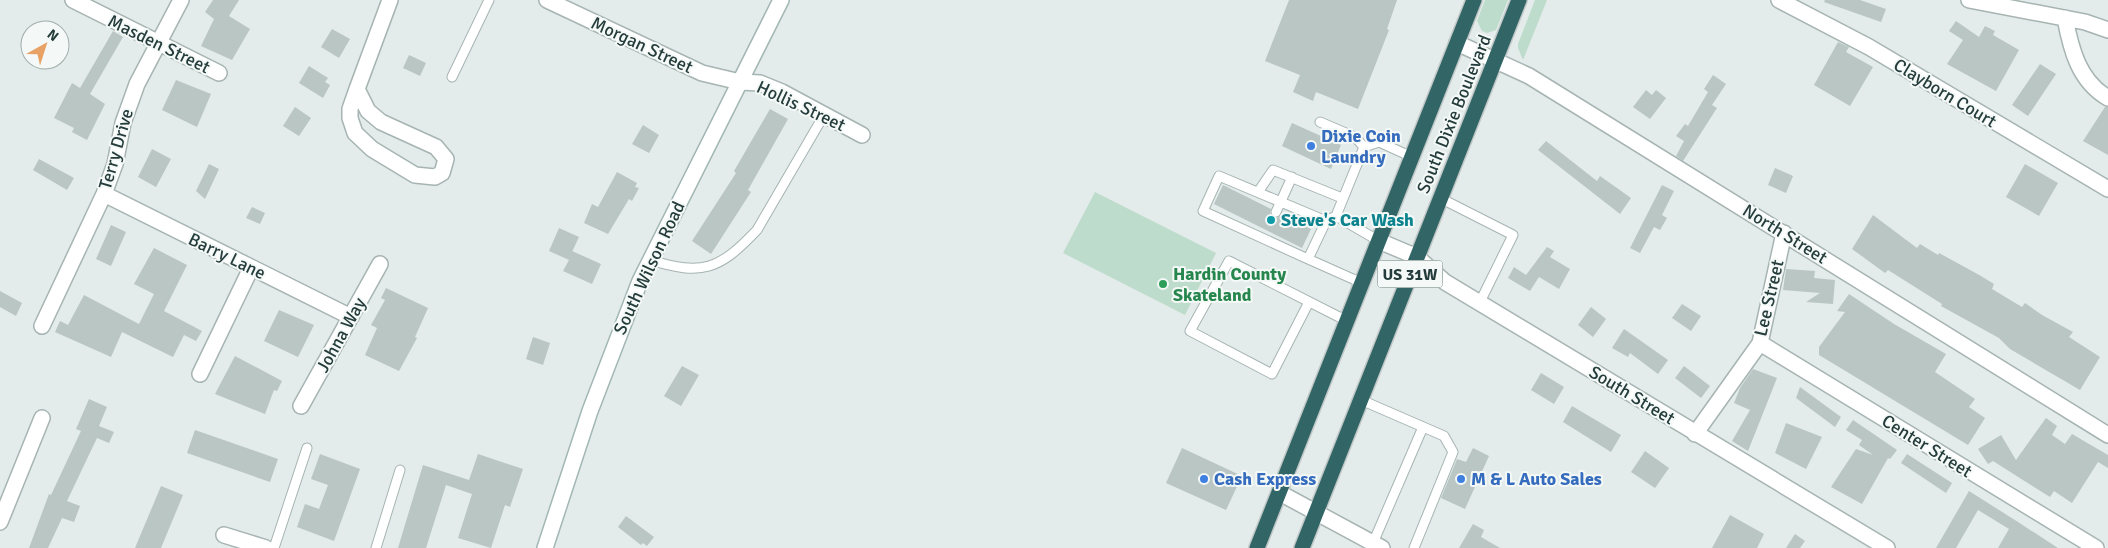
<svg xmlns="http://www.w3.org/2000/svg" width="2108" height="548" viewBox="0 0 2108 548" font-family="Signika,sans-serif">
<rect width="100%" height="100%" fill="#e3ecea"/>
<!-- green -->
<path fill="#bedccc" d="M1485 0H1508L1496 30 1487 33 1482 31 1477 21Z
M1535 0H1547L1523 60 1518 48V44Z
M1095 192 1216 253 1185 315 1063 253Z"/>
<!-- building -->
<path fill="#b9c6c4" d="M213 0H239L229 16 250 29 232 60 201 46 214 19 205 12Z
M1289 0H1397L1387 29 1389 30 1358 109 1316 92 1313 101 1293 92 1300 75 1265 61Z
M1825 0H1860L1886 9 1881 22 1824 2Z
M1956 21 1979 37 1985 26 1995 31 1993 35 2019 50 1996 91 1947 64 1963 40 1949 31Z
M332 29 350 39 339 58 321 47Z
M113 31 123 37 90 94 105 104 87 140 72 132 74 128 54 118 72 83 80 88Z
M1838 42 1849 47 1846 52 1873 67 1850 106 1814 85Z
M409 55 426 63 420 76 403 68Z
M2040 64 2056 74 2028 116 2012 105Z
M309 66 328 78 325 82 330 85 323 98 299 83Z
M1713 75 1726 84 1712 105 1717 108 1683 161 1676 156 1684 141 1676 136 1685 124 1688 126 1708 92 1704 89Z
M176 80 211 94 197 127 162 110Z
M1646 90 1652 95 1656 90 1666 98 1650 119 1633 107Z
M295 107 311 118 299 136 283 126Z
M2105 107H2108V155L2083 141Z
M770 109 788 119 748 190 751 192 711 254 692 241 736 173 734 171Z
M1292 123 1341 145 1331 169 1282 146Z
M643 125 659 135 649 153 632 144Z
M1546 141 1597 181 1600 176 1631 198 1620 214 1538 150Z
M152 149 171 159 156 187 138 177Z
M39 159 74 178 67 190 33 170Z
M209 164 219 169 205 199 196 191Z
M2025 164 2058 183 2039 216 2006 197Z
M1775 168 1793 176 1786 193 1768 185Z
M617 172 637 183 635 187 639 188 632 201 629 199 608 234 584 223 592 204 598 207Z
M1223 185 1271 209 1270 213 1273 217 1277 218 1282 214 1311 229 1302 248 1214 204Z
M1662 185 1674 191 1662 215 1667 218 1660 230 1654 227 1640 253 1630 248Z
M252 207 265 213 260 224 246 218Z
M1873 215 1917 248 1920 244 1938 255 1939 253 1981 276 1994 284 1992 289 2022 307 2025 303 2042 315 2073 332 2069 337 2100 357 2080 390 2010 349 1999 338 1941 306 1942 304 1888 270 1885 273 1852 249Z
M111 225 126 232 111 266 96 259Z
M559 228 579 237 571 254 572 251 601 264 592 284 563 271 569 260 549 251Z
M1547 247 1554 251 1550 257 1570 269 1559 289 1539 277 1530 291 1508 278 1514 267 1526 275Z
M154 248 187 265 164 311 202 331 196 341 184 335 173 357 122 332 111 357 55 332 60 321 68 325 84 295 139 324 154 294 134 284Z
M1786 269 1815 271 1814 278 1835 280 1833 304 1806 302 1820 293 1783 290Z
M386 288 428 308 415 337 417 338 399 371 365 355 377 328 371 325 385 300 381 298Z
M0 291 22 303 16 316 0 307Z
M1849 294 1894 324 1946 354 1935 372 1975 399 1969 407 1985 418 1968 445 1819 355V347L1845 312 1837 311Z
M1682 304 1701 316 1691 331 1672 318Z
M1591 307 1606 319 1593 337 1578 325Z
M279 310 314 325 298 357 264 341Z
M1624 329 1668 360 1658 374 1630 353 1628 357 1612 348Z
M533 337 550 343 543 365 526 359Z
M235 356 282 381 277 391 274 390 265 414 215 394Z
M682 366 699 375 681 406 664 396Z
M1684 366 1710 386 1701 398 1675 378Z
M1753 369 1777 378 1748 451 1732 441 1750 410 1734 403 1740 388Z
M1541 373 1564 387 1554 404 1531 390Z
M1800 387 1841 417 1835 427 1796 398Z
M89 399 107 407 99 426 114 432 109 443 97 438 67 501 80 506 74 522 62 518 48 548H29L49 494 51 495 81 431 76 429Z
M1572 406 1621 435 1611 452 1563 422Z
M2046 418 2057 426 2052 435 2065 444 2072 434 2108 455V468L2098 462 2072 503 2054 491 2050 497 1993 461 1988 464 1978 449 2001 435 2016 460Z
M1853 420 1897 450 1890 459 1888 458 1862 504 1831 487 1856 449 1873 455 1859 445 1862 440 1846 430Z
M1786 423 1822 437 1806 469 1775 453Z
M195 430 278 459 270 482 187 453Z
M1182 448 1242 476 1226 510 1166 483Z
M1473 448 1489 456 1465 509 1441 498 1457 459 1466 462Z
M1645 451 1669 468 1655 488 1631 472Z
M320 454 360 469 334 541 297 527 305 504 319 509 328 485 311 479Z
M478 454 523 469 510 507 505 505 491 548 458 538 472 494 446 485 426 548H398L423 465 469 480Z
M1907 454 1952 483 1946 493 1901 463Z
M161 486 183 495 161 548H135Z
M1969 491 2018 522 2058 548H1998L2009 529 1978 510 1956 548H1936Z
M1730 515 1764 534 1757 548H1712Z
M626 516 654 537 647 546 643 543 641 545 618 527Z
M1473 524 1484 530 1481 537 1500 548H1459Z
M1795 534 1805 541 1800 548H1786Z"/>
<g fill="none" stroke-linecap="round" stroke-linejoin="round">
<defs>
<path id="lane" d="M452 77 489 0
M1320 122 1355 137 1364 147
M1258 192 1273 170 1342 198
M1440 198 1513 235 1480 302
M1276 212 1292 177
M1326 221 1219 176 1203 211 1308 259 1326 221 1336 216
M1379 241 1336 216 1364 147 1379 142 1412 157
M1308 259 1362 283
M650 260C703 276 719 270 757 230L824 115
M1309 302 1272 374 1190 331 1229 261 1347 321
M1361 400 1444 436 1453 452 1414 548
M1373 543 1423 427
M274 548 307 448
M376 548 400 470"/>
<path id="street" d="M73 0 219 73
M547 0 702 73 740 82 760 83 782 92 862 135
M1779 0 1869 47 2108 189
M1969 0 2085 22 2108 30
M2065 18C2071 50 2079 81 2108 98
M1457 43 1529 76 2108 435
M357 89 368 111 381 122 436 147 446 159 442 173 435 177 415 175 372 149 355 133 350 118V109Z
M357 89 390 0
M104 194 351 317
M1379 241 1417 257 1445 282 1887 548
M42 326 104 194 115 164 123 123 137 84 181 0
M1760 343 2096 548
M200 374 251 268
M301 406 380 264
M1695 434 1760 343 1784 233
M1280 493 1382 548
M0 522 42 418
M224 535 266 548"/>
<path id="secondary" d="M545 548 590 411 640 281 781 0"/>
<path id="highway" d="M1257 548 1474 0
M1302 548 1519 0"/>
</defs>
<!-- lane casing -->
<use href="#lane" stroke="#a6b4b2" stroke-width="11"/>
<!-- street casing -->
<use href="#street" stroke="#a6b4b2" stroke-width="18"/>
<!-- secondary casing -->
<use href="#secondary" stroke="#a2b7b4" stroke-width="18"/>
<!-- highway casing -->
<use href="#highway" stroke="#c2c8c8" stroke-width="18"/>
<!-- lane -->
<use href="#lane" stroke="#fff" stroke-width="9"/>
<!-- street -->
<use href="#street" stroke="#fff" stroke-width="15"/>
<!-- secondary -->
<use href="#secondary" stroke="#fff" stroke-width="15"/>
<!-- highway -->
<use href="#highway" stroke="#326666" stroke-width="15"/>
</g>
<!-- markers -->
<g fill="#3f7fe0" stroke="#f4f9f7" stroke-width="2">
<circle cx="1311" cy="146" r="5"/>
<circle cx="1204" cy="479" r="5"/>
<circle cx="1461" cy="479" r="5"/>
</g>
<circle fill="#0f9aa8" stroke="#f4f9f7" stroke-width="2" cx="1271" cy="220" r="5"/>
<circle fill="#2e9e5b" stroke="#f4f9f7" stroke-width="2" cx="1163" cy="284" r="5"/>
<g text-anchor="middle" stroke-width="4" stroke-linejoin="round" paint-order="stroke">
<!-- shield labels -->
<rect fill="#f4f9f7" stroke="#627573" stroke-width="1" x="1377.5" y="260.5" width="65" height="27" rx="4"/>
<g font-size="16" font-weight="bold" fill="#243c3b">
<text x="1410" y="280">US 31W</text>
</g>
<!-- street labels -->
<g font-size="18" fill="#243c3b" stroke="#f4f9f7">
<text transform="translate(159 44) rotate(26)" y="6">Masden Street</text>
<text transform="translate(642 45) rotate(25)" y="6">Morgan Street</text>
<text transform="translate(1945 93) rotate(31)" y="6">Clayborn Court</text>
<text transform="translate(801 106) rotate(25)" y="6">Hollis Street</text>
<text transform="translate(1454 114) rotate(-68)" y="6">South Dixie Boulevard</text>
<text transform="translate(116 149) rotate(-74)" y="6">Terry Drive</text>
<text transform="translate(1785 234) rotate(32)" y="6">North Street</text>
<text transform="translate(227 256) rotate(26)" y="6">Barry Lane</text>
<text transform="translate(649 268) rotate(-65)" y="6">South Wilson Road</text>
<text transform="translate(1769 298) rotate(-77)" y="6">Lee Street</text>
<text transform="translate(341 335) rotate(-61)" y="6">Johna Way</text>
<text transform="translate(1632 395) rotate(31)" y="6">South Street</text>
<text transform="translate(1927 446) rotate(32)" y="6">Center Street</text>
</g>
<!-- shop labels -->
<g font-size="18" font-weight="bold" fill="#366cbe" stroke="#f4f9f7" text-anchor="start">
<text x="1321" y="142">Dixie Coin<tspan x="1321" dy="21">Laundry</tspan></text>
<text x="1214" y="485">Cash Express</text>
<text x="1471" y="485">M &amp; L Auto Sales</text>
</g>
<!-- culture labels -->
<g font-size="18" font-weight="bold" fill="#0d838f" stroke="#f4f9f7" text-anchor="start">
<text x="1281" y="226">Steve's Car Wash</text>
</g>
<!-- leisure labels -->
<g font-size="18" font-weight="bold" fill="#27864d" stroke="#f4f9f7" text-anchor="start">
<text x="1173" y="280">Hardin County<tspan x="1173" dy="21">Skateland</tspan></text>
</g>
</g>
<!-- north arrow -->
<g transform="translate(45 45) rotate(39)"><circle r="24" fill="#f4f9f7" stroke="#a1adac"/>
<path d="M0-4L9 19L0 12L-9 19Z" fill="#e8a265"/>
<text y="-8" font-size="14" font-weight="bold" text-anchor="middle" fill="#243c3b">N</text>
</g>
</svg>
